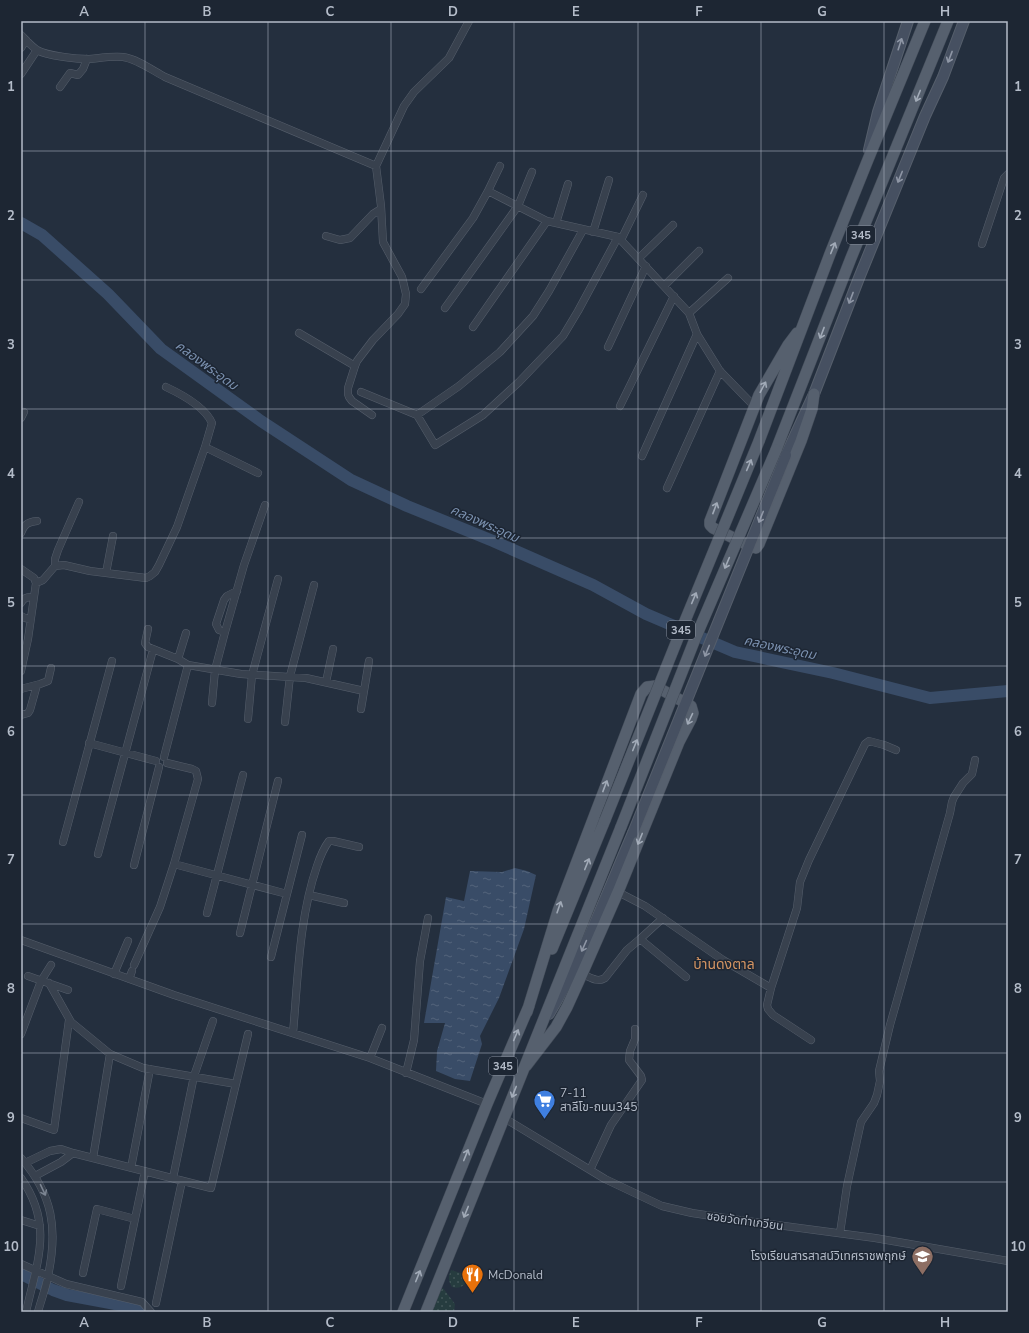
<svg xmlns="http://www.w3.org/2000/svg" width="1029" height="1333" viewBox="0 0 1029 1333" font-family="'Nunito Sans','Noto Sans Thai',sans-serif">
<defs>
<pattern id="grass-dots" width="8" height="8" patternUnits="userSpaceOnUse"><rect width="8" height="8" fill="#263c3f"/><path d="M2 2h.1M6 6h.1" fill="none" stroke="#435659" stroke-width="1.8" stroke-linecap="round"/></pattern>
<pattern id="water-ripples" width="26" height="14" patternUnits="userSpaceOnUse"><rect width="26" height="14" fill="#394c67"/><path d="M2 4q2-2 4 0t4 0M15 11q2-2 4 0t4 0" fill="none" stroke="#53647b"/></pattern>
</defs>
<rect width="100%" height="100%" fill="#242f3e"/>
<!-- grass -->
<path fill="url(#grass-dots)" d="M451 1270 470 1276C467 1284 461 1290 452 1287 448 1280 448 1277 451 1270Z
M443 1288 455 1304 454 1312H431L441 1290Z"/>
<!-- water -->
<path fill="url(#water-ripples)" d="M515 868 527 871 536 875 524 929 499 998 480 1036 482 1044 470 1081 455 1079 436 1071 437 1051 445 1023H424L446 897 464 901 470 871 502 872Z"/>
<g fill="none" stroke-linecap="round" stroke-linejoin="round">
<!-- river -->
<path stroke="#394c67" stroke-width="12" d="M21 223 42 235 108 294 161 349 261 421 351 480 407 506 493 541 593 585 646 614 735 652 833 673 930 698 1008 691
M21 1274 53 1290 67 1295 110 1303 134 1308 140 1312"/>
<defs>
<path id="minor" d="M21 35C26 40 31 46 37 50 47 56 77 59 89 59 100 58 111 56 123 57 137 59 152 70 165 77L376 166
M21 48 26 40
M21 74 37 50
M60 87 70 73 78 75 83 69 87 59
M488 191 547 221 618 237 689 313 697 334 720 371 754 406
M556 223 568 184
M593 232 609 180
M326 236 340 240 350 238 373 214 381 209
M621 240 643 195
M982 244 1004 178 1008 174
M639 258 673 225
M664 286 699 251
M421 289 473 218 488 191 500 166
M445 308 518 206 532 172
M689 313 728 278
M473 327 547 221
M299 333 355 366
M608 347 646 266
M361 392 417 415 435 445 483 415 519 382 563 336 578 311 618 237
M620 406 674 296
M372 415 352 401 349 397 348 394V388L355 366 357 361 373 340 398 314 405 304 406 294 402 277 383 242 381 206 376 166 404 106 414 92 449 58 469 21
M417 415 459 386 500 352 533 316 549 291 583 230
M21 418 24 412
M205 447 258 473
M642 456 697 334
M667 488 720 371
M21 533C24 525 27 522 37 521
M55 566 64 565 90 571 146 578 150 576 155 572 159 565 177 527 205 447 212 423C205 407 181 394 166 387
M21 569 34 578 36 583 28 639 21 671
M106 573 113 536
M36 583 43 580 55 566V559L58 550 79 502
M21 603C24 597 28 597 34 597
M21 616 25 618 30 619
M148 629 145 643 148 647 178 659 188 665 241 674 306 678 364 691
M225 632 219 630 216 624 224 600 227 596 237 591
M178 659 186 633
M326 682 333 649
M21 689 40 684 48 681 51 668
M212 703 215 670 225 632 244 565 265 505
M361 709 369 661
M21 715 28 713 30 710 37 685
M248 719 252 675 278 579
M285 722 290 676 314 585
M89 743 156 761
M164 757 188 665
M63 842 112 661
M98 854 153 650
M174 864 287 894
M134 865 159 767
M618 892 645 906 723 960 771 988
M309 895 344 903
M207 913 243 775
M240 933 278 781
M640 939 663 918
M21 940 174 995 370 1058 487 1104
M271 957 302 835
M134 965 160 907 174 864 198 779 196 771 192 769 167 763
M114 974 128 941
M582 974C590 977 597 983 605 978L627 950 640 939 686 977
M28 976 68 990
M129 979 132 971
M49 983 71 1022 110 1054 143 1068 236 1084
M293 1033C298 978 299 918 317 866 320 857 323 849 329 841H333L359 847
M21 1034 41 981 51 965
M811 1040 773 1015 768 1009 767 1005 771 988 797 908 800 882 809 860 865 744 869 741 884 745 896 750
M370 1058 382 1028
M406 1073 414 1040 420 961 428 918
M21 1118 54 1130 69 1020
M504 1118 605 1179 662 1206 692 1213 732 1219 875 1238 1008 1261
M73 1153 211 1188 248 1034
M21 1158C53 1195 58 1229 48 1276 46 1288 41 1300 38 1312
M93 1158 110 1054
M25 1163 50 1151 61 1149 73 1153 61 1162 35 1176
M131 1168 150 1069
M590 1170 611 1125 642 1080 641 1076 629 1060 630 1051 635 1039V1029
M21 1178C54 1225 37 1262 26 1312
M173 1178 194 1076 213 1021
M21 1220 40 1226
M840 1233 847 1186 861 1122 874 1103 877 1095 880 1081 879 1071 890 1025 950 813 952 802 954 797 963 783 972 774 975 760
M21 1264 66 1284 142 1302 151 1312
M83 1273 97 1209 135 1219
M121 1286 145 1171
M156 1303 182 1181"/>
<path id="secondary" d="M869 150 878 112 908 21
M786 455 814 394 859 278 925 116 943 77 964 21
M549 1014C583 958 607 893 633 833"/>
<path id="primary" d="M797 333 788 345 759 395 710 521V525L713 528 752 547 756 548 759 544 801 441 812 409 814 394
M759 441 830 254 867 162 925 21
M776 450 851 258 948 21
M552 949 605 820
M526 1066 556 1027 567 1007 582 974 618 892 679 742 691 719 693 713 691 706 655 686 647 687 641 694 558 911 527 1012
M403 1312 487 1104 529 1006
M426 1312 621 827"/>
</defs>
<!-- minor casing -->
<use href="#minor" stroke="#565f6c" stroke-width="8"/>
<!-- secondary casing -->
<use href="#secondary" stroke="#565f6c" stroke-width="12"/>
<!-- primary casing -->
<use href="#primary" stroke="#414a57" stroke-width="12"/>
<!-- minor -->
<use href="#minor" stroke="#38414e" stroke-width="7"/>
<!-- secondary -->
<use href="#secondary" stroke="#465061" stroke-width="10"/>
<!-- primary -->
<use href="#primary" stroke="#56606e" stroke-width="11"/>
<defs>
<path id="secondary-bridge" d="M633 833 786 455"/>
<path id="primary-bridge" d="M605 820 680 633 759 441
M621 827 695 639 776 450"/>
</defs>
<!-- secondary-bridge casing -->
<use href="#secondary-bridge" stroke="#565f6c" stroke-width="12" stroke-linecap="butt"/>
<!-- primary-bridge casing -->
<use href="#primary-bridge" stroke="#414a57" stroke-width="12" stroke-linecap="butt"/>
<!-- secondary-bridge -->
<use href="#secondary-bridge" stroke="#465061" stroke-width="10"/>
<!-- primary-bridge -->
<use href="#primary-bridge" stroke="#56606e" stroke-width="11"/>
</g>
<!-- one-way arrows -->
<defs><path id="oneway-shaft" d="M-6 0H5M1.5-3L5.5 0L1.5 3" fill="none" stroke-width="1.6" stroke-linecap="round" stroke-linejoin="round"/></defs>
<g stroke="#8e96a5">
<use href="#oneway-shaft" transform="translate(900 44) rotate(-72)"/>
<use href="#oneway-shaft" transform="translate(950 57) rotate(111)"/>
<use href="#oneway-shaft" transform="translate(900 177) rotate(112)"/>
<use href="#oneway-shaft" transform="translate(851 298) rotate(111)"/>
<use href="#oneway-shaft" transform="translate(761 517) rotate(112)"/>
<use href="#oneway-shaft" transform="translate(707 651) rotate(112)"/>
<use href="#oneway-shaft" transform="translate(584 946) rotate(114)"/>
</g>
<g stroke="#a1aab7">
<use href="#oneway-shaft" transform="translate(918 96) rotate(112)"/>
<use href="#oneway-shaft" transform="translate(833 248) rotate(-68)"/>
<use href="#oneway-shaft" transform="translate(822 333) rotate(111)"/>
<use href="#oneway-shaft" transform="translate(763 387) rotate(-62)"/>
<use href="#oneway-shaft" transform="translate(749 465) rotate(-67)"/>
<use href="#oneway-shaft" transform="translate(715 508) rotate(-69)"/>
<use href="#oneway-shaft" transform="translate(727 563) rotate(113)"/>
<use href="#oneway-shaft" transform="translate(694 598) rotate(-67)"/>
<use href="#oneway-shaft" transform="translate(690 719) rotate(115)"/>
<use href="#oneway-shaft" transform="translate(635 745) rotate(-68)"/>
<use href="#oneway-shaft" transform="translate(605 786) rotate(-69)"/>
<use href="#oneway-shaft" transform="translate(640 839) rotate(112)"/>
<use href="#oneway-shaft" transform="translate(587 864) rotate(-68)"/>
<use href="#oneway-shaft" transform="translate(559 907) rotate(-71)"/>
<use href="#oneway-shaft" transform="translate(516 1035) rotate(-67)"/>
<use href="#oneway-shaft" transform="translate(514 1092) rotate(112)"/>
<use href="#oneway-shaft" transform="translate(466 1155) rotate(-68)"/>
<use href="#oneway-shaft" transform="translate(466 1212) rotate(112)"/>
<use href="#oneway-shaft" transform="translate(418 1276) rotate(-68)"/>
</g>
<use stroke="#7c8592" href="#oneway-shaft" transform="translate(43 1190) rotate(65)"/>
<!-- grid -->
<path fill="none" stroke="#b4bcc9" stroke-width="1" stroke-opacity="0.55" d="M145 21V1312M268 21V1312M391 21V1312M514 21V1312M638 21V1312M761 21V1312M884 21V1312M21 151H1008M21 280H1008M21 409H1008M21 538H1008M21 666H1008M21 795H1008M21 924H1008M21 1053H1008M21 1182H1008"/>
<!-- icons -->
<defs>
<symbol id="supermarket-pin" viewBox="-11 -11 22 30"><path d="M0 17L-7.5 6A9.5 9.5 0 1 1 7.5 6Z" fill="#3f7fe0" stroke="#1d2633"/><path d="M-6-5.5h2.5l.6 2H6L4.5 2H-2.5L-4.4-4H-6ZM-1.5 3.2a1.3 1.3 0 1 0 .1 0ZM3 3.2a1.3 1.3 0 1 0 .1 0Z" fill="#fff"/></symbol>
<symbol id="school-pin" viewBox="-11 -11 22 30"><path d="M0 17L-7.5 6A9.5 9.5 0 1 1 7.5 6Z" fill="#8d6e63" stroke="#1d2633"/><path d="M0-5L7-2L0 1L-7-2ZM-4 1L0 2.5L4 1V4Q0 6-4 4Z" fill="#fff"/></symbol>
<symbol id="restaurant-pin" viewBox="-11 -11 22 30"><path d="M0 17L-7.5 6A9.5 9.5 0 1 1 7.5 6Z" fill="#e8710a" stroke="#1d2633"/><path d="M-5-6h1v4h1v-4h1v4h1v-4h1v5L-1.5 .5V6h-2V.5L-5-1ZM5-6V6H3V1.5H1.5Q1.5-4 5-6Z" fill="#fff"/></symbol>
</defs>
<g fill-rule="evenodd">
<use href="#supermarket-pin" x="532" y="1088" width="25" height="34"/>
<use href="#school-pin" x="910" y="1244" width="25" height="34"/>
<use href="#restaurant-pin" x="460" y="1262" width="25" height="34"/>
</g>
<g text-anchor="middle" stroke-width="3" stroke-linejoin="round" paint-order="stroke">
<!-- shield labels -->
<g fill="#1d2633" stroke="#878f9c" stroke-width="1">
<rect x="847" y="226" width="28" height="18" rx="3"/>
<rect x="667" y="621" width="28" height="18" rx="3"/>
<rect x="489" y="1057" width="28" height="18" rx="3"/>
</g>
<g font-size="11" font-weight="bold" fill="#b4bcc9">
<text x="861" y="239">345</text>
<text x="681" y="634">345</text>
<text x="503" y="1070">345</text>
</g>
<!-- poi labels -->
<g font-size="12" fill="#b4bcc9" stroke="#1d2633" text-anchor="start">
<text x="560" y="1097">7-11<tspan x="560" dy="14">สาลีโข-ถนน345</tspan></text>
<text x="906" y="1260" text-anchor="end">โรงเรียนสารสาสน์วิเทศราชพฤกษ์</text>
<text x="488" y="1279">McDonald</text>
</g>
<!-- street labels -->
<g font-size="12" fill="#b4bcc9" stroke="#1d2633">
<text transform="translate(745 1221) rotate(8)" y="4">ซอยวัดท่าเกวียน</text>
</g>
<!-- water labels -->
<g font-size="13" font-style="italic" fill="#7c92b1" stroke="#1d2633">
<text transform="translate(207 365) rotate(36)" y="5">คลองพระอุดม</text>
<text transform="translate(485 523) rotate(24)" y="5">คลองพระอุดม</text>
<text transform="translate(780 647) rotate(12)" y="5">คลองพระอุดม</text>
</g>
<!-- quarter labels -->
<g font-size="14" fill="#d59563" stroke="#1d2633">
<text x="724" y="969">บ้านดงตาล</text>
</g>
</g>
<!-- border -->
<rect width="1029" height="1333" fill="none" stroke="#1d2633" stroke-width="44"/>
<rect x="22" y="22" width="985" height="1289" fill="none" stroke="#b4bcc9" stroke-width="1.5"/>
<g font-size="13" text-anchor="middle" font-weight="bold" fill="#b4bcc9">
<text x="84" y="16">A</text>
<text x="207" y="16">B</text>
<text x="330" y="16">C</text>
<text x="453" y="16">D</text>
<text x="576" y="16">E</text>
<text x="699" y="16">F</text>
<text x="822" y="16">G</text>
<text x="945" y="16">H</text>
<text x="11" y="91">1</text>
<text x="1018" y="91">1</text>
<text x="11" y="220">2</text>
<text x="1018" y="220">2</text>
<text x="11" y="349">3</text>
<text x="1018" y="349">3</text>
<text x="11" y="478">4</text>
<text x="1018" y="478">4</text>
<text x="11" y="607">5</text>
<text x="1018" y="607">5</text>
<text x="11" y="736">6</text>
<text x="1018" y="736">6</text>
<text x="11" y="864">7</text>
<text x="1018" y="864">7</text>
<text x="11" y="993">8</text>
<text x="1018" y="993">8</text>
<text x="11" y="1122">9</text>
<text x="1018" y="1122">9</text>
<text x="11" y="1251">10</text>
<text x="1018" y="1251">10</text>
<text x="84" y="1327">A</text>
<text x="207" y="1327">B</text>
<text x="330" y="1327">C</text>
<text x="453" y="1327">D</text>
<text x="576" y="1327">E</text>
<text x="699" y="1327">F</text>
<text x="822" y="1327">G</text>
<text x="945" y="1327">H</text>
</g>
</svg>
